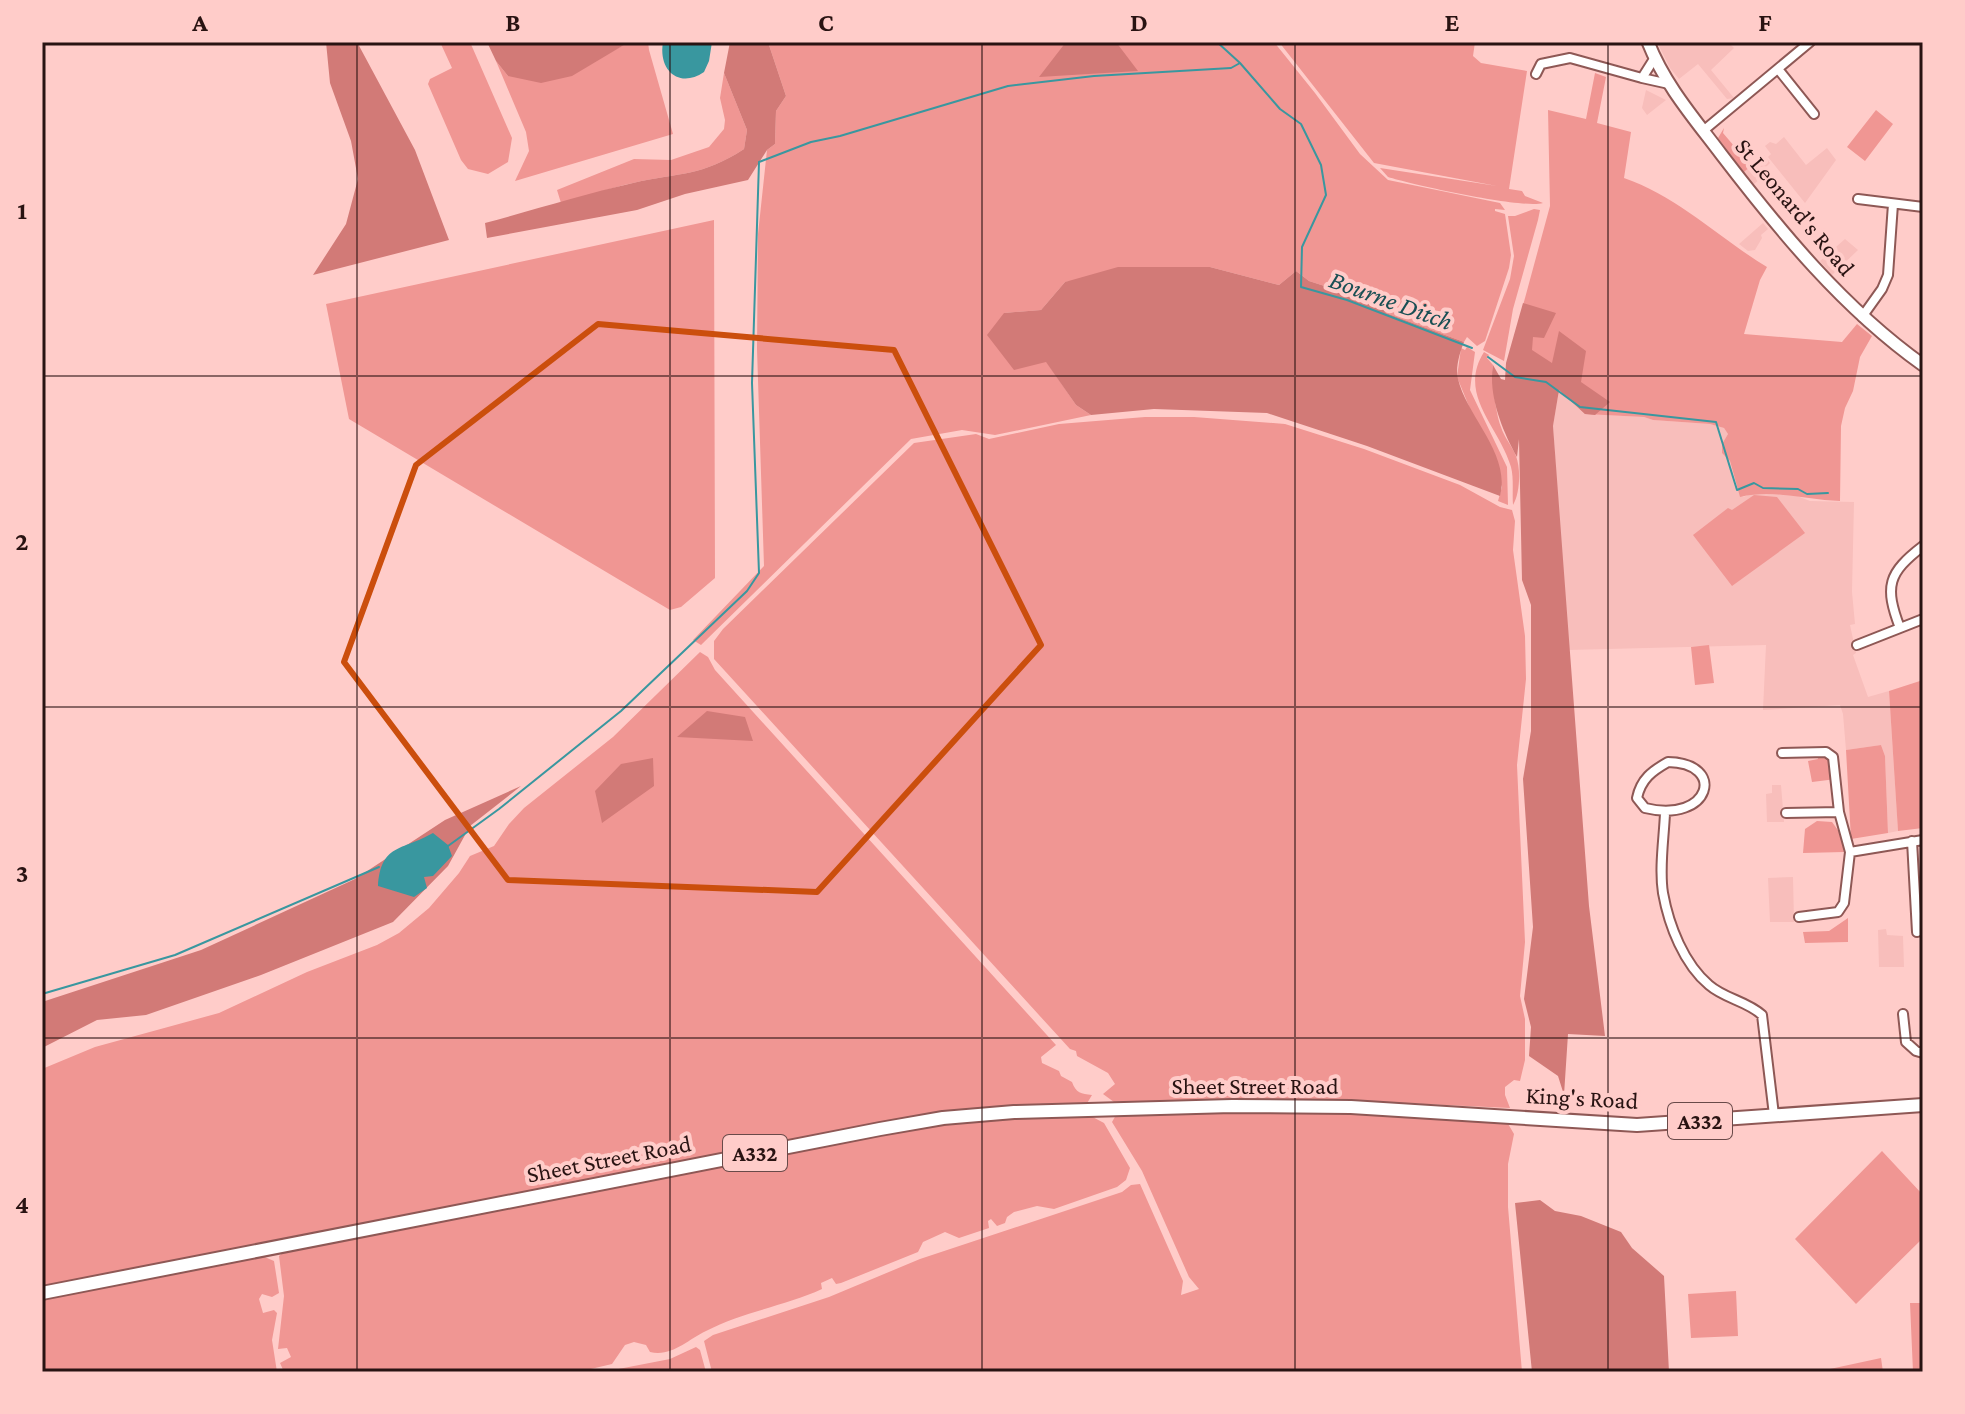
<svg xmlns="http://www.w3.org/2000/svg" width="1965" height="1414" viewBox="0 0 1965 1414" font-family="'Crimson Pro',serif">
<rect width="100%" height="100%" fill="#ffccc9"/>
<!-- built -->
<path fill="#f8bebb" d="M1657 42H1728L1734 48 1711 70 1734 98 1727 99 1698 64 1679 79 1670 68Z
M1646 90 1666 100 1647 115 1642 108Z
M1784 137 1806 165 1827 148 1836 160 1805 203 1768 157 1771 154 1765 146 1770 142 1776 144Z
M1764 155 1770 163 1766 167 1770 171 1754 184 1744 172Z
M1763 223 1768 229 1761 235 1762 238 1755 250 1748 251 1739 244Z
M1845 239 1858 250 1832 275 1820 261Z
M1559 389 1585 414 1644 417 1653 420 1710 424 1724 428 1728 434 1722 444 1730 461 1736 488 1743 497 1753 493 1797 496 1810 501 1854 502 1852 592 1855 624 1850 625 1856 653 1853 655 1868 697 1889 691 1898 831 1888 833 1885 756 1881 745 1846 750 1843 714 1840 705 1763 710 1766 645 1568 650 1553 426Z
M1772 785H1781L1784 822H1767L1766 794 1772 793Z
M1793 877 1794 922H1770L1768 878Z
M1886 929 1887 935 1903 936 1904 967H1879L1878 930Z"/>
<!-- green -->
<path fill="#f09693" d="M440 42H470L512 138 508 162 488 174 468 169 461 160 428 84 430 79 452 68Z
M629 42H648L649 50 673 134 515 181 529 151 526 132 496 61 508 76 611 52Z
M768 42H1274L1315 93 1360 154 1388 180 1500 203 1505 210 1495 209V211L1505 214 1511 255 1509 268 1485 341 1477 346 1467 337 1464 342 1386 313 1380 304 1309 281 1296 271 1279 285 1210 267 1065 282 1041 310 1004 313 1046 361 1076 405 1091 415 995 435 962 430 911 439 701 645 693 640 764 566 757 349 758 234 767 150 775 144 776 111 786 96Z
M1279 42H1475L1473 56 1481 63 1527 71 1509 189 1522 191 1525 196 1543 203C1522 209 1414 185 1388 177L1380 168 1497 186 1374 163Z
M724 73 747 130 744 149C701 177 680 172 633 183 609 188 585 197 561 203L557 190 634 159 671 160 709 147 724 129 725 120 720 98Z
M1595 73 1606 77 1597 123 1631 132 1624 178C1677 196 1719 238 1767 267L1760 280 1744 334 1842 342 1857 324 1872 336 1860 357 1853 391 1845 408 1841 426 1840 501C1807 500 1773 489 1740 497L1730 461 1722 453V444L1728 434 1724 428 1710 424 1653 420 1644 417 1585 414 1560 390 1558 394 1518 361 1522 309 1550 206 1548 110 1586 119Z
M1876 110 1893 124 1865 161 1847 147Z
M1724 128 1723 133 1751 166 1744 172 1718 138Z
M1534 209 1540 210 1538 220 1513 309 1504 361 1483 350 1510 279 1514 256 1508 216H1515Z
M714 220 715 578 681 607 670 610 349 419 326 304Z
M1467 347 1475 352 1470 390 1507 467 1508 505 1498 501 1502 487 1457 377 1461 348 1465 350Z
M1484 352 1489 355 1487 358 1493 365C1491 378 1496 415 1501 427 1504 437 1512 446 1516 456 1521 469 1520 494 1513 505 1512 493 1514 479 1511 467 1499 426 1457 395 1484 352Z
M1145 417H1194L1285 424 1364 449 1460 485 1500 507 1512 510 1515 521 1513 550 1525 636 1526 679 1517 765 1525 942 1520 996 1525 1019V1060L1520 1081 1514 1080 1505 1087V1095L1510 1108 1402 1103 1114 1102 1103 1094 1115 1084 1108 1073 1077 1056 1076 1051 1070 1049 714 659V641L723 629 914 443 976 434 989 439 1059 424Z
M1754 495 1777 497 1805 533 1732 586 1693 535 1728 508 1732 510Z
M1709 645 1714 683 1695 685 1691 647Z
M700 652 708 657 715 670 1056 1045 1041 1057 1042 1063 1059 1071 1061 1076 1072 1082C1076 1093 1081 1094 1092 1095L1086 1105 1009 1108 42 1288V1069L95 1047 219 1013 307 972 377 945 399 933 429 908 459 873 470 856 494 846 509 824 524 808 613 737Z
M1923 680V828L1898 831 1889 691Z
M1881 745 1885 756 1888 833 1851 839 1846 750Z
M1817 752 1830 756 1836 779 1812 782 1808 761 1818 759Z
M1817 821 1832 822 1840 833 1844 852 1803 853 1805 829Z
M1848 918V942L1805 943 1803 932 1829 931Z
M1360 1112 1507 1122 1514 1134 1508 1164V1207L1522 1372H712L704 1341 713 1335 829 1297 920 1259 1122 1192 1131 1185 1140 1184 1183 1281 1181 1295 1199 1289 1189 1277 1142 1171 1112 1122 1116 1115Z
M1085 1113 1104 1123 1130 1168 1126 1180 1117 1187 1054 1209 1037 1206 1014 1212 1007 1217 1005 1223 997 1226 991 1219 988 1221 989 1228 959 1238 945 1232 923 1242 918 1252 841 1283 836 1284 832 1278 821 1283 822 1289C785 1306 742 1312 706 1331 687 1340 672 1357 650 1352L646 1345 634 1342 625 1345 612 1364 578 1372H284L280 1363 291 1357 287 1348 278 1349 284 1296 279 1256 288 1248 854 1137 975 1119Z
M1882 1151 1923 1195V1238L1856 1304 1795 1239Z
M260 1255 274 1261 279 1293 272 1297 262 1294 259 1299 263 1313 274 1310 277 1313 272 1340 277 1372H42V1297Z
M1736 1291 1738 1336 1691 1338 1688 1294Z
M1910 1303H1923V1372H1913Z
M696 1347 700 1350 706 1372H603L670 1359Z
M1881 1358 1883 1372H1816Z"/>
<!-- forest -->
<path fill="#d27a77" d="M326 42H357L415 150 449 240 313 275 346 224 358 179 351 141 330 83Z
M487 42H629L572 76 541 83 508 76 496 61Z
M730 42H768L786 96 776 111 775 144 767 150 748 180 685 194 637 210 487 238 485 223C534 210 584 194 633 183 680 172 701 177 744 149L747 130 724 73Z
M1066 42H1116L1138 71 1039 77Z
M1118 267H1210L1279 285 1296 271 1309 281 1380 304 1386 313 1464 342C1460 351 1455 369 1458 379 1467 417 1511 454 1500 496L1367 446 1267 413 1154 409 1091 415 1076 405 1046 362 1014 370 987 335 1004 313 1041 310 1065 282Z
M1523 303 1556 313 1544 338 1533 337 1532 350 1552 363 1559 331 1586 351 1581 382 1610 402 1595 415 1585 414 1559 390 1553 426 1589 906 1605 1036 1568 1034 1564 1095 1558 1076 1529 1056 1531 1027 1524 999 1533 927 1523 779 1531 731V605L1522 580 1519 439 1517 457C1502 430 1488 395 1493 365L1501 379 1505 380 1506 363Z
M707 711 745 717 753 741 677 737Z
M653 758 654 786 602 823 595 791 621 764Z
M521 786 470 826 448 866 393 922 261 975 146 1015 97 1020 42 1048V1002L201 950 355 879 445 820Z
M1540 1200 1555 1211 1581 1216 1621 1232 1632 1248 1664 1276 1669 1372H1532L1515 1203Z"/>
<!-- water -->
<path fill="#39979f" d="M663 42H712L709 61 704 72C679 89 658 70 663 42Z
M433 833 448 845 452 856 433 876 424 877 427 888 414 897 378 886C381 844 401 851 433 833Z"/>
<g fill="none" stroke-linecap="round" stroke-linejoin="round">
<!-- stream -->
<path stroke="#39979f" stroke-width="2" d="M1217 42 1240 63 1280 109 1301 124 1321 165 1326 195 1302 247 1301 287 1347 300 1472 348
M1488 357 1515 377 1546 382 1580 407 1716 422 1737 490 1754 483 1763 488 1798 489 1807 494 1828 493
M448 846 499 809 621 711 747 591 759 573 752 383 759 162 811 142 840 136 1008 86 1094 76 1231 68 1240 63
M42 994 175 955 379 867"/>
<defs>
<path id="street" d="M1778 69 1814 114
M1536 74 1541 64 1570 58 1642 78 1654 59
M1642 78 1669 84
M1703 131 1810 42
M1858 199 1923 207
M1862 317 1882 289 1888 275 1893 204
M1900 628C1884 586 1888 573 1923 546
M1857 645 1923 619
M1782 753 1826 752 1833 757 1839 812 1850 852 1844 903 1838 912 1799 917
M1668 762C1727 763 1711 824 1645 808L1637 798C1641 779 1652 771 1668 762Z
M1665 813C1664 838 1659 868 1663 893 1669 926 1684 964 1709 985 1725 999 1747 1001 1762 1015L1774 1115
M1786 813 1839 812
M1912 841 1917 932
M1850 852 1923 840
M1903 1014 1906 1042 1916 1051 1923 1053"/>
<path id="secondary" d="M1648 42C1665 85 1693 117 1721 154 1780 231 1843 308 1923 365"/>
<path id="primary" d="M42 1293 880 1129 943 1118 1014 1112 1232 1106 1351 1107 1637 1125 1923 1105"/>
</defs>
<!-- street casing -->
<use href="#street" stroke="#8e5855" stroke-width="12"/>
<!-- secondary casing -->
<use href="#secondary" stroke="#8e5855" stroke-width="15"/>
<!-- primary casing -->
<use href="#primary" stroke="#8e5855" stroke-width="16"/>
<!-- street -->
<use href="#street" stroke="#fff" stroke-width="8"/>
<!-- secondary -->
<use href="#secondary" stroke="#fff" stroke-width="11"/>
<!-- primary -->
<use href="#primary" stroke="#fff" stroke-width="12"/>
</g>
<!-- marked area -->
<path fill="none" stroke="#cb4e0d" stroke-width="6" stroke-linejoin="round" d="M598 324 894 350 1041 645 817 892 508 880 344 662 416 465Z"/>
<!-- grid -->
<path fill="none" stroke="#291312" stroke-width="2" stroke-opacity="0.55" d="M357 42V1372M670 42V1372M982 42V1372M1295 42V1372M1608 42V1372M42 376H1923M42 707H1923M42 1038H1923"/>
<g text-anchor="middle" stroke-width="8" stroke-linejoin="round" paint-order="stroke">
<!-- shield labels -->
<g fill="#ffccc9" stroke="#694a49" stroke-width="2">
<rect x="1668" y="1103" width="64" height="36" rx="6"/>
<rect x="723" y="1135" width="64" height="36" rx="6"/>
</g>
<g font-size="22" font-weight="bold" fill="#291312">
<text x="1700" y="1129">A332</text>
<text x="755" y="1161">A332</text>
</g>
<!-- street labels -->
<g font-size="24" fill="#291312" stroke="#ffccc9">
<text transform="translate(1795 207) rotate(50)" y="8">St Leonard's Road</text>
<text x="1255" y="1094">Sheet Street Road</text>
<text transform="translate(1582 1098) rotate(3)" y="8">King's Road</text>
<text transform="translate(609 1159) rotate(-11)" y="8">Sheet Street Road</text>
</g>
<!-- water labels -->
<g font-size="26" font-style="italic" fill="#194f54" stroke="#ffccc9">
<text transform="translate(1391 300) rotate(20)" y="9">Bourne Ditch</text>
</g>
</g>
<!-- border -->
<rect width="1965" height="1414" fill="none" stroke="#ffccc9" stroke-width="88"/>
<rect x="44" y="44" width="1877" height="1326" fill="none" stroke="#291312" stroke-width="3"/>
<g font-size="26" text-anchor="middle" font-weight="bold" fill="#291312">
<text x="200" y="31">A</text>
<text x="513" y="31">B</text>
<text x="826" y="31">C</text>
<text x="1139" y="31">D</text>
<text x="1452" y="31">E</text>
<text x="1765" y="31">F</text>
<text x="22" y="219">1</text>
<text x="22" y="550">2</text>
<text x="22" y="882">3</text>
<text x="22" y="1213">4</text>
</g>
</svg>
